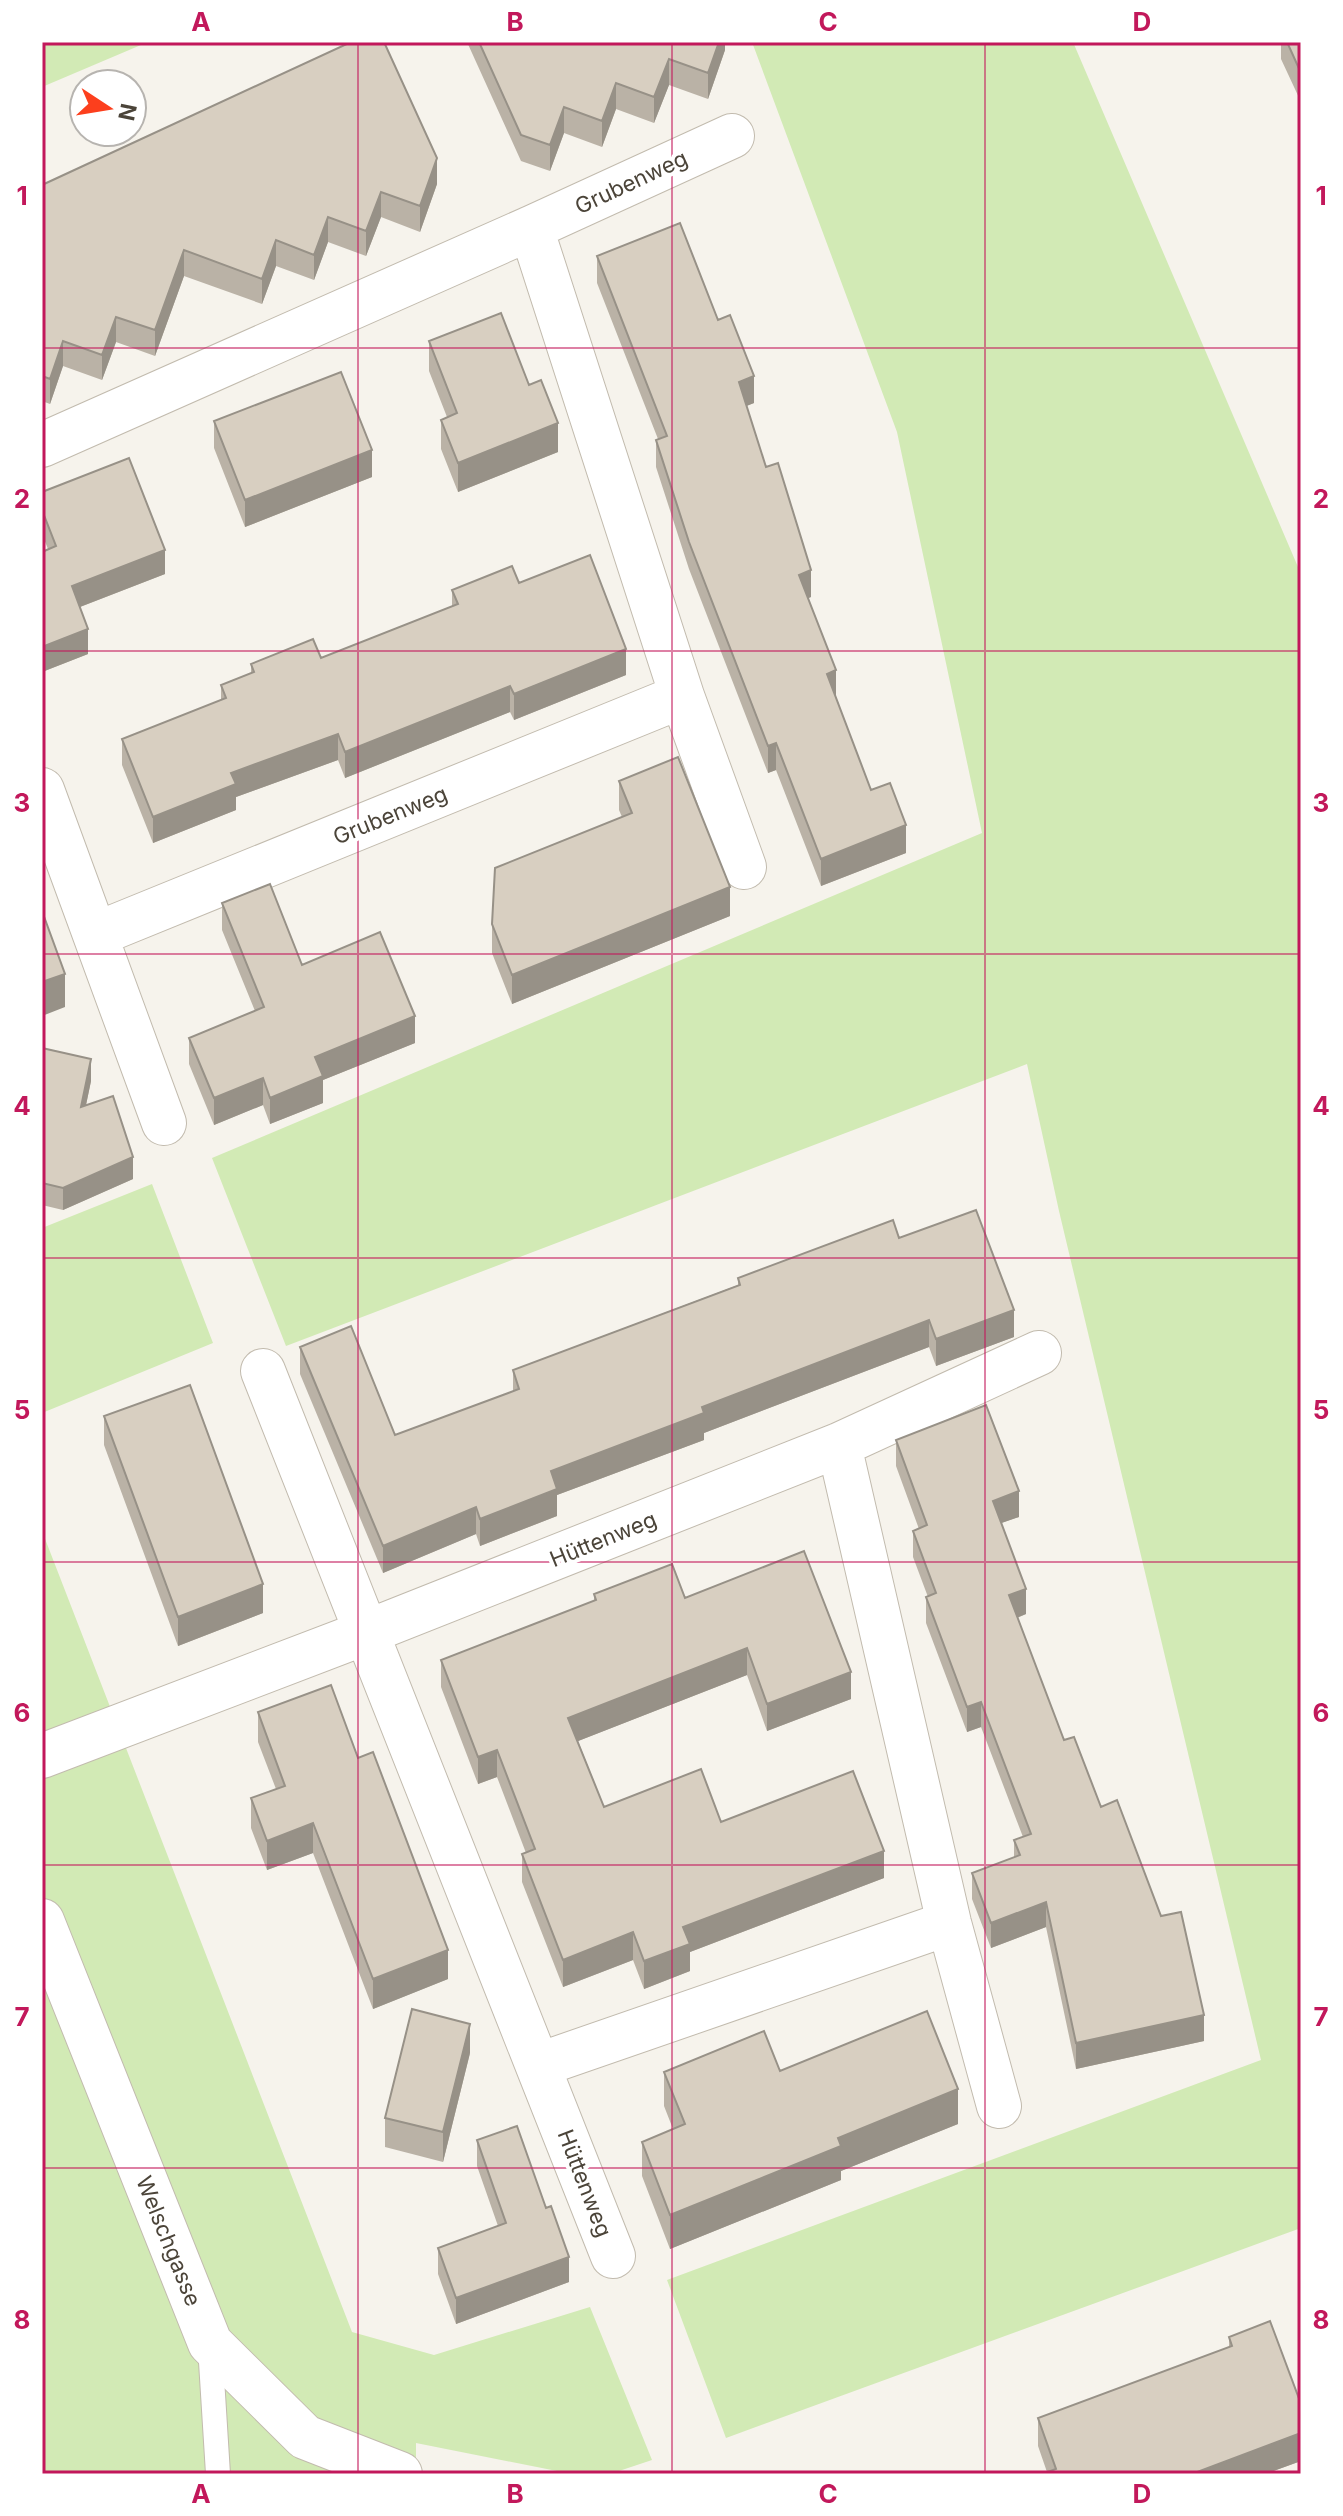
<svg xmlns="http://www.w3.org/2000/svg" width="1343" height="2516" viewBox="0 0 1343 2516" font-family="Inter,sans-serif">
<rect width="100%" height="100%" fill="#f6f3ec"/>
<!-- green -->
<path fill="#d2eab5" d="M42 42H148L42 87Z
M752 42H1073L1301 574V2228L726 2438 667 2280 1261 2060 1059 1211 1027 1064 286 1346 212 1158 982 833 897 432Z
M152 1184 213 1343 42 1413V1228Z
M42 1531 352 2332 434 2355 590 2307 652 2460 610 2474H572L416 2443V2474H42Z"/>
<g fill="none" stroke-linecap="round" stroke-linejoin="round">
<defs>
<path id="lane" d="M210 2346 218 2474"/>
<path id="street" d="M531 228 682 696 744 867
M42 445 531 228 732 136
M42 790 164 1123
M97 934 682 696
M263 1371 613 2256
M839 1445 949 1923 999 2106
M42 1756 367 1632 839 1445 1039 1353
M42 1921 210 2343 305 2437 400 2474
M539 2065 949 1923"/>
</defs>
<!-- lane casing -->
<use href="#lane" stroke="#c2bbae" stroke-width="26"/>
<!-- street casing -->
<use href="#street" stroke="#c2bbae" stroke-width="46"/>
<!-- lane -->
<use href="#lane" stroke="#fff" stroke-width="24"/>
<!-- street -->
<use href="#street" stroke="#fff" stroke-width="44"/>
</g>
<!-- wall -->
<path fill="#bab2a6" d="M467 42H725V50L708 99 669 85 654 123 616 109 602 147 564 133 550 171 521 161Z
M1281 42H1301V102L1281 59Z
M437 184 420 232 381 217 366 256 328 242 314 280 276 266 262 304 184 276 155 356 116 342 102 380 63 366 50 404 42 401V185Z
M597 256 718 320 754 403 746 406 766 467 811 597 808 598 836 697 871 790 906 853 821 886 776 770 768 773 689 569 656 467V440L658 439 597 283Z
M429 341 529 385 558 452 458 492 441 449V420L447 417 429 371Z
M214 421 372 477 245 527 214 448Z
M42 492 165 574 80 607 88 654 42 672V552L48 549 42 534Z
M519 583 626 675 514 720 510 712 345 778 338 760 236 797V810L153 843 122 765V739L221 700V685L251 673V664L321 658 452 606V590Z
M619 781 730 916 512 1004 492 953V924L622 817 619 810Z
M222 903 302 965 415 1043 323 1080V1103L270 1124 263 1105 214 1125 189 1064V1038L255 1011 222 930Z
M42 1048 91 1081 86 1105 133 1179 63 1210 42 1205Z
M899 1238 1014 1337 936 1366 929 1347 704 1433V1440L557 1495V1516L480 1546 476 1534 383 1573 300 1374V1347L395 1435 513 1391V1370L738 1285V1278Z
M104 1416 263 1613 178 1646 104 1445Z
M896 1440 1019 1517 1001 1523 1026 1614 1017 1618 1064 1740 1101 1807 1204 2041 1076 2069 1046 1927 991 1948 972 1899V1873L1014 1858V1840L1023 1837 981 1727 967 1732 926 1623V1597H928L913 1557V1531L919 1529 896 1466Z
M594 1594 685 1598 851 1699 767 1731 747 1675 578 1741 604 1807 721 1822 884 1878 690 1952V1971L644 1989 633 1960 563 1987 522 1882V1854L526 1853 497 1777 478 1784 441 1687V1660L594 1601Z
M258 1712 358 1758 448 1979 373 2009 313 1853 267 1870 251 1828V1798L276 1789 258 1742Z
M470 2053 443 2162 385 2147V2118Z
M780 2071 958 2124 841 2171V2180L670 2249 642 2176V2142L673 2129 664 2106V2072Z
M477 2140 546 2208 569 2282 456 2324 438 2274V2248L498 2226 477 2166Z
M1229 2337 1301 2404V2461L1265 2474 1047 2472 1038 2446V2418L1229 2348Z"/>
<!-- shaded-wall -->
<path fill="#979187" d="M719 42H725V50L708 99V73Z
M669 59V85L654 123V97Z
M616 83V109L602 147V121Z
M564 107V133L550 171V145Z
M437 158V184L420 232V206Z
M381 192V217L366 256V231Z
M328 217V242L314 280V255Z
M276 240V266L262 304V279Z
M184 250V276L155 356V330Z
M116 317V342L102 380V355Z
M63 341V366L50 404V379Z
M754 376V403L739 409V382Z
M558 423V452L458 492V463Z
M372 450V477L245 527V500Z
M165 550V574L72 610V586Z
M811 570V597L799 602V575Z
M88 629V654L42 672V647Z
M626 649V675L514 720V694Z
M836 670V698L827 674Z
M510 686V712L345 778V752Z
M338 734V760L236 797V810L153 843V817L231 773Z
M776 743V770L768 773V746Z
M906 825V853L821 886V859Z
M730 887V916L512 1004V975Z
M65 974V1007L42 1016V982Z
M415 1016V1043L323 1080V1103L270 1124V1098L315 1057Z
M91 1059V1081L81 1129V1107Z
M263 1078V1105L214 1125V1098Z
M133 1157V1179L63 1210V1188Z
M1014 1310V1337L936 1366V1339Z
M929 1320V1347L704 1433V1440L557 1495V1516L480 1546V1519L551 1471 702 1407Z
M1019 1491V1517L993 1526V1501Z
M476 1507V1534L383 1573V1546Z
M263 1584V1613L178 1646V1617Z
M1026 1589V1614L1009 1621V1595Z
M747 1648V1675L568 1745V1718Z
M851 1672V1699L767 1731V1704Z
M981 1702V1727L967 1732V1707Z
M497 1750V1777L478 1784V1757Z
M313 1823V1853L267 1870V1841Z
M884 1851V1878L690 1952V1971L644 1989V1961L683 1927Z
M1046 1902V1927L991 1948V1923Z
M633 1932V1960L563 1987V1960Z
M448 1950V1979L373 2009V1979Z
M1204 2015V2041L1076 2069V2043Z
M470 2024V2053L443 2162V2132Z
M958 2089V2124L841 2171V2180L670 2249V2215L838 2138Z
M569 2257V2282L456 2324V2298Z
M1301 2433V2461L1265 2474H1192Z"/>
<!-- building -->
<path fill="#d8cfc1" stroke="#979187" stroke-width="2" d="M351 42H384L437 158 420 206 381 192 366 231 328 217 314 255 276 240 262 279 184 250 155 330 116 317 102 355 63 341 50 379 42 376V185Z
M479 42H719L708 73 669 59 654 97 616 83 602 121 564 107 550 145 521 135Z
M1287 42H1301V73Z
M680 223 718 320 730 315 754 376 739 382 766 467 778 463 811 570 799 575 836 670 827 674 871 790 890 783 906 825 821 859 776 743 768 746 689 542 656 440 667 436 597 256Z
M501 313 529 385 541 380 558 423 458 463 441 420 457 413 429 341Z
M341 372 372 450 245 500 214 421Z
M129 458 165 550 72 586 88 629 42 647V552L56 546 42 510V492Z
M590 555 626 649 514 694 510 686 345 752 338 734 231 773 236 784 153 817 122 739 226 698 221 685 254 672 251 664 313 639 321 658 458 604 452 590 512 566 519 583Z
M678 757 730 887 512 975 492 924 495 868 632 813 619 781Z
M270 884 302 965 380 932 415 1016 315 1057 323 1076 270 1098 263 1078 214 1098 189 1038 264 1007 222 903Z
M42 911 65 974 42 982Z
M42 1048 91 1059 81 1107 113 1096 133 1157 63 1188 42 1183Z
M976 1210 1014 1310 936 1339 929 1320 702 1407 704 1413 551 1471 557 1489 480 1519 476 1507 383 1546 300 1347 351 1326 395 1435 519 1389 513 1370 740 1285 738 1278 893 1220 899 1238Z
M190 1385 263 1584 178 1617 104 1416Z
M986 1405 1019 1491 993 1501 1026 1589 1009 1595 1064 1740 1074 1737 1101 1807 1117 1800 1161 1916 1181 1912 1204 2015 1076 2043 1046 1902 991 1923 972 1873 1020 1855 1014 1840 1031 1834 981 1702 967 1707 926 1597 936 1593 913 1531 927 1525 896 1440Z
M804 1551 851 1672 767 1704 747 1648 568 1718 604 1807 701 1769 721 1822 853 1771 884 1851 683 1927 690 1944 644 1961 633 1932 563 1960 522 1854 535 1849 497 1750 478 1757 441 1660 596 1600 594 1594 672 1564 685 1598Z
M331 1685 358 1758 373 1752 448 1950 373 1979 313 1823 267 1841 251 1798 285 1786 258 1712Z
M412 2009 470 2024 443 2132 385 2118Z
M927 2011 958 2089 838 2138 841 2146 670 2215 642 2142 685 2124 664 2072 764 2031 780 2071Z
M517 2126 546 2208 551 2206 569 2257 456 2298 438 2248 506 2223 477 2140Z
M1270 2321 1301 2404V2433L1192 2474H1042L1056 2469 1038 2418 1232 2346 1229 2337Z"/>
<!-- grid -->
<path fill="none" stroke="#c2185b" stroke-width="2" stroke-opacity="0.55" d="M358 42V2474M672 42V2474M985 42V2474M42 348H1301M42 651H1301M42 954H1301M42 1258H1301M42 1562H1301M42 1865H1301M42 2168H1301"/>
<g text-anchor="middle" stroke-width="8" stroke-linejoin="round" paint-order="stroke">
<!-- street labels -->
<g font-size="22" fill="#4b4439" stroke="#fff">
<text transform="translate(631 182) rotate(-25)" y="8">Grubenweg</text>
<text transform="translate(390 815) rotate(-22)" y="8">Grubenweg</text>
<text transform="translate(603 1539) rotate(-22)" y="8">Hüttenweg</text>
<text transform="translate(585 2183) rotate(69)" y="8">Hüttenweg</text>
<text transform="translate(169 2241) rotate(68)" y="8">Welschgasse</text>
</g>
</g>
<!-- border -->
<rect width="1343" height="2516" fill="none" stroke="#ffffff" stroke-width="88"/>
<!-- north arrow -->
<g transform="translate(108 108) rotate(102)"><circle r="38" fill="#ffffff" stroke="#b7b4b0" stroke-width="2"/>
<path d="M0-6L14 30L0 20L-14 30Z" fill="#fc3f1d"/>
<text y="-12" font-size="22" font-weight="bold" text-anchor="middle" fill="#4b4439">N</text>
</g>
<rect x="44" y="44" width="1255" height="2428" fill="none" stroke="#c2185b" stroke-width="3"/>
<g font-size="26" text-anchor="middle" font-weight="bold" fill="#c2185b">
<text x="201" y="31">A</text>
<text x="515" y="31">B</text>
<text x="828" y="31">C</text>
<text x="1142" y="31">D</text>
<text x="22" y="205">1</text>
<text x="1321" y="205">1</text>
<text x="22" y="508">2</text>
<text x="1321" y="508">2</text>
<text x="22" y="812">3</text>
<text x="1321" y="812">3</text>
<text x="22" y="1115">4</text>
<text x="1321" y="1115">4</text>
<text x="22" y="1419">5</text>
<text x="1321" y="1419">5</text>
<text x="22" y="1722">6</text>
<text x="1321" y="1722">6</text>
<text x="22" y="2026">7</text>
<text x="1321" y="2026">7</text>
<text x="22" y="2329">8</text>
<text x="1321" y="2329">8</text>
<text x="201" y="2503">A</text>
<text x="515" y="2503">B</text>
<text x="828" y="2503">C</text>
<text x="1142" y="2503">D</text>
</g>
</svg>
